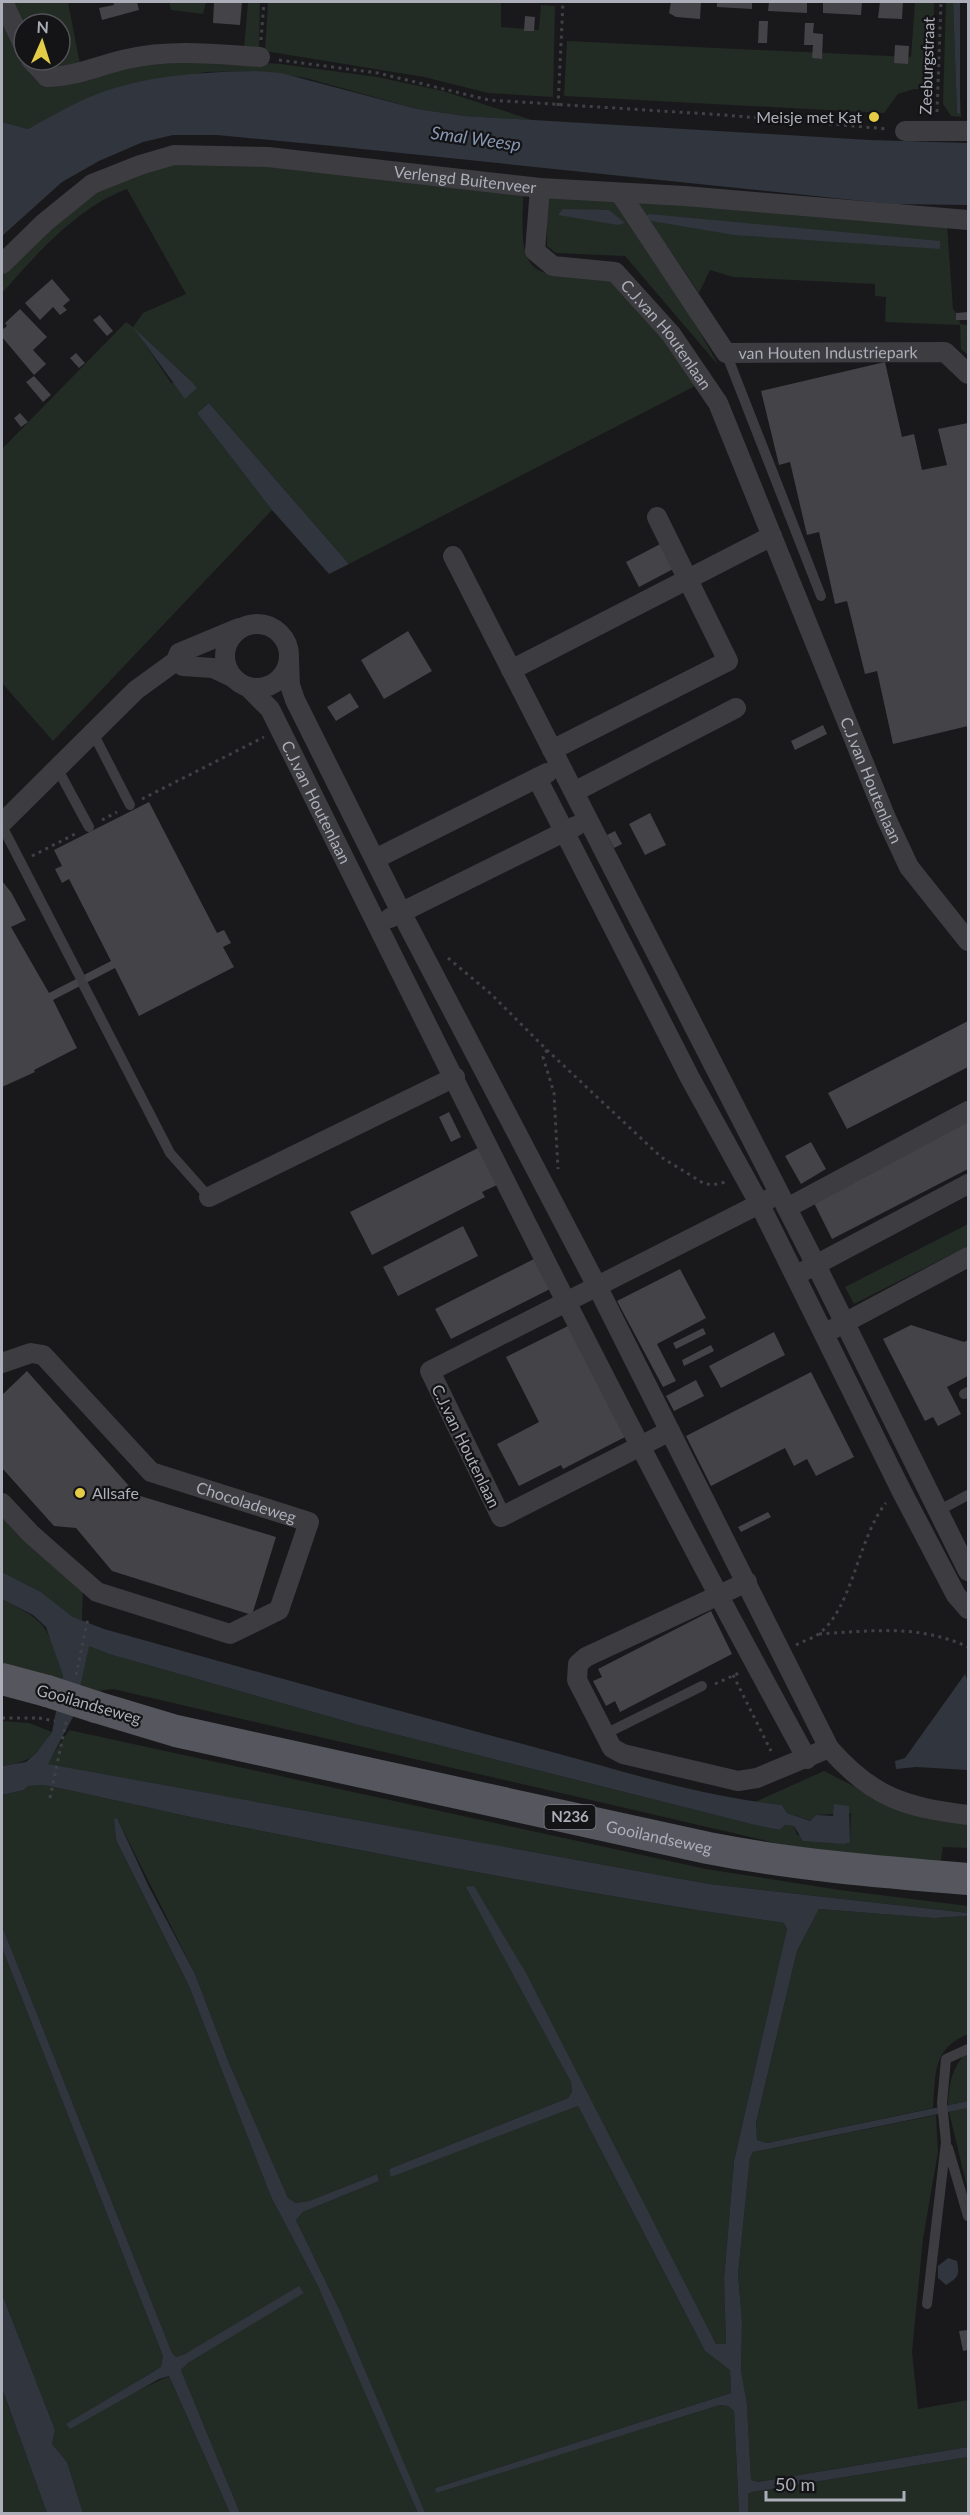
<svg xmlns="http://www.w3.org/2000/svg" width="970" height="2515" viewBox="0 0 970 2515" font-family="Lato,sans-serif">
<rect width="100%" height="100%" fill="#19191b"/>
<!-- green -->
<path fill="#232b25" fill-rule="evenodd" d="M10 2H68L80 64 52 69 39 60H60V24H24Z
M169 2H206L203 14 171 10Z
M248 2H260L259 49H244Z
M268 2H501V27L539 30 541 5 555 6 553 97 488 93 424 77 265 51Z
M915 2H934L932 89H914L898 94 884 113 564 96 567 41 911 57Z
M946 2H953L957 113H960L961 96V117L951 116 943 104Z
M2 23 32 76 43 86H57L123 65 212 59 281 64 377 77 443 91 532 120 465 116 417 109 306 78 256 71 205 72 78 102 28 129 2 122Z
M179 154 524 184C519 279 522 275 614 279L646 312 699 384 349 564 209 403 197 413 272 510 53 741 2 683V449L126 322 133 327 143 313 186 294 127 189C76 208 37 254 2 293V265L72 198ZM136 330 192 382 171 383Z
M547 187 610 193 667 274 719 366 625 256 556 253 547 246Z
M632 195 947 225 953 309 959 316 960 324 968 325V355L961 349 960 325 885 322 886 297 875 296V284L733 277 710 270 699 293Z
M968 1224V1246L854 1304 845 1287Z
M2 1509 83 1585 82 1621 73 1617 41 1592 2 1572Z
M2 1599C49 1623 47 1626 63 1675L62 1684 2 1672Z
M88 1645 109 1654 359 1725 755 1825 780 1830 785 1825 794 1826 797 1835 850 1842 851 1813 816 1815 811 1821 787 1813 782 1805 755 1802 824 1771 901 1810 918 1816 968 1824V1848L943 1847 940 1866 784 1845 113 1689 97 1691 79 1687Z
M2 1721 29 1723 52 1732C34 1757 33 1761 2 1766Z
M69 1730 706 1869 840 1890 968 1906V1913L709 1884 47 1764Z
M43 1785C101 1796 159 1811 216 1822 405 1859 594 1896 784 1923L787 1930 734 2161 724 2279 726 2344H716L474 1886 571 2082 572 2092 568 2098 389 2169 392 2176 578 2106 705 2351 730 2370 731 2393 435 2488 436 2492 720 2405 728 2406 734 2411 739 2513H424L341 2313 296 2220 303 2212 379 2181 377 2174 309 2201 296 2203 288 2198 229 2063 195 1974 117 1818 114 1819 116 1840 189 1986 271 2197 331 2310 418 2513H240L181 2370 188 2363 303 2293 185 2354 176 2357 172 2353 2 1926V1795L24 1790 28 1786Z
M819 1909 934 1918 968 1916V2034C932 2049 936 2073 933 2108L767 2143 757 2140 756 2124 797 1951Z
M2 1948 163 2356 161 2367 67 2424 169 2376 230 2513H83L67 2462 52 2444 55 2430 2 2294Z
M968 2051V2101L948 2105C949 2083 952 2067 968 2051Z
M968 2108V2191L949 2112Z
M936 2115 938 2152 923 2239 912 2352 918 2409 968 2400V2447L758 2482 751 2480 747 2404 741 2370 742 2322 738 2274 750 2158 753 2152Z
M2 2388 47 2513H2Z
M968 2457V2513H748V2494L752 2492Z"/>
<!-- water -->
<path fill="#30353e" d="M953 2H960V113L957 114Z
M256 71 281 73 417 109 465 116 870 140 968 143V205L892 204 333 146 217 135H173L143 142 99 161 62 182 2 236V122L28 129C44 120 60 111 76 103 132 76 195 72 256 71Z
M563 209 609 210 625 223 618 225 558 215Z
M649 214 940 241V249L734 235 651 221 646 216Z
M133 327 192 382 197 388 185 399Z
M209 403 349 564 329 574 272 510 197 413Z
M2 1572 41 1592 73 1617 104 1629C247 1669 390 1709 534 1747 616 1769 698 1796 782 1805L787 1813 810 1821 816 1815 833 1816 834 1804 849 1806 850 1842 845 1844 803 1841 794 1826 785 1825 780 1830 755 1825 359 1725 109 1654 89 1646 74 1715 48 1764 709 1884 968 1913V1916L934 1918 819 1909 797 1951 756 2123 757 2140 767 2143 968 2101V2108L753 2152 750 2158 738 2274 742 2322 741 2370 747 2404 751 2480 758 2482 968 2447V2457L752 2492 748 2494V2513H739L734 2411 728 2406 720 2405 436 2493 435 2488 731 2393 730 2370 705 2351 578 2106 391 2177 389 2169 568 2098 572 2092 571 2082 466 1887 474 1886 526 1973 716 2344H726L724 2279 734 2161 787 1929 784 1923C594 1896 405 1859 216 1822 159 1811 101 1796 43 1785L28 1786 24 1790 2 1795V1766L26 1762 37 1752 52 1732 63 1676 46 1627 33 1615 2 1599Z
M965 1674 968 1682V1770L916 1767 896 1769 895 1761 905 1758Z
M117 1818 149 1887 195 1974 229 2063 288 2198 296 2203 309 2201 377 2174 379 2181 303 2212 296 2220 341 2313 425 2513H418L318 2286 271 2197 189 1986 116 1840 114 1819Z
M2 1926 172 2353 176 2357 185 2354 299 2286 304 2293 188 2363 181 2370 240 2513H230L169 2376 159 2379 70 2429 66 2424 161 2367 163 2356 2 1948Z
M948 2258 957 2261C960 2275 958 2278 946 2285L938 2278V2266Z
M2 2294 55 2430 52 2444 67 2462 83 2513H47L2 2388Z"/>
<!-- building -->
<path fill="#434348" d="M113 2H137L139 10 102 20 99 8 114 5Z
M214 2H242L240 25 213 23Z
M671 2H701L700 19 676 17 669 13Z
M717 2H752V9L717 7Z
M769 2H807V13L768 11Z
M823 2H862L861 15 823 13Z
M880 2H903L902 19 878 18Z
M525 16 535 17 534 31H524Z
M759 21H768L767 43H758Z
M805 23H814L813 33 823 34 822 59 812 58 813 45H804Z
M895 45 909 46 908 64 894 63Z
M52 279 70 300 63 306 67 310 60 315 53 307 40 320 25 303Z
M20 309 47 337 33 350 46 364 34 375 2 337V330L7 326 5 323Z
M968 312V320H956V313Z
M100 315 113 331 107 336 93 320Z
M76 353 85 363 79 368 70 358Z
M885 362 902 437 914 434 922 470 947 465 938 429 968 423V726L893 744 877 671 865 674 847 601 835 604 819 532 807 535 790 462 779 465 761 391Z
M34 376 51 395 43 402 26 382Z
M20 413 28 422 21 427 14 418Z
M664 542 677 567 639 587 626 562Z
M408 631 432 671 384 699 361 660Z
M350 693 359 707 336 721 327 707Z
M823 725 827 734 795 750 791 741Z
M149 802 217 933 224 930 231 943 223 947 234 967 139 1016 115 968 53 1000 77 1048 34 1070 35 1072 2 1087V881L11 892 26 920 11 927 49 993 111 961 69 879 62 883 55 869 62 866 54 850Z
M650 813 666 845 645 855 629 824Z
M615 831 622 844 614 848 607 835Z
M968 1021V1067L847 1129 828 1093Z
M449 1112 461 1137 451 1142 439 1117Z
M968 1122V1169L832 1239 813 1201Z
M811 1142 826 1169 801 1184 785 1156Z
M478 1148 497 1185 482 1192 485 1197 372 1255 350 1212Z
M463 1226 478 1256 398 1296 383 1267Z
M534 1259 550 1289 451 1339 435 1309Z
M680 1269 706 1318 657 1344 676 1381 663 1387 617 1301Z
M911 1325 964 1342 968 1340V1376L947 1387 961 1414 938 1426 933 1417 925 1421 883 1339Z
M568 1326 625 1437 563 1469 561 1465 519 1486 497 1444 539 1422 506 1357Z
M703 1328 706 1334 676 1349 673 1343Z
M774 1332 785 1355 721 1388 709 1366Z
M711 1345 714 1351 684 1366 682 1360Z
M27 1371 137 1495 276 1537 252 1615 112 1571 76 1528 54 1526 2 1468V1395Z
M811 1372 854 1457 816 1476 807 1459 794 1466 785 1448 711 1486 686 1436Z
M696 1380 704 1396 674 1411 666 1396Z
M768 1512 771 1517 741 1532 738 1527Z
M711 1611 732 1654 620 1712 615 1701 606 1706 593 1681 602 1677 598 1669Z
M968 2330V2350L963 2351 959 2331Z"/>
<g fill="none" stroke-linecap="round" stroke-linejoin="round">
<!-- path -->
<path stroke="#404146" stroke-width="3" stroke-dasharray="3 4.5" stroke-linecap="butt" d="M261 40 264 2
M279 60 378 73 489 100 724 115 888 129
M558 106 563 2
M937 112 941 2
M142 799 264 737
M102 820 117 812
M32 856 77 833
M448 958 491 994 547 1050 661 1157 703 1183 712 1185 726 1182
M547 1050 543 1057 554 1093 558 1169
M819 1634C871 1631 919 1624 968 1647
M796 1645C803 1641 811 1639 817 1635 852 1612 858 1537 886 1503
M76 1675 88 1618
M733 1675 771 1751
M715 1684 739 1673
M2 1718H39
M50 1798 66 1722"/>
<!-- lane -->
<path stroke="#3c3c41" stroke-width="10" d="M726 353 821 596
M93 733 130 805
M57 768 89 827
M2 826 80 977
M83 984 170 1153 209 1197
M964 1394 968 1392
M938 1511 968 1495
M605 1734 702 1686
M948 2148 968 2216
M927 2304 946 2142 942 2103 946 2059 968 2049"/>
<!-- street -->
<g stroke="#3c3c41" stroke-width="20">
<path d="M3 2 24 46"/>
<path d="M31 60 47 77C75 77 99 65 127 59 170 49 216 54 260 57"/>
<path d="M905 131H968"/>
<path id="s1" d="M540 188 535 251 553 266 615 272 671 334 718 403 886 818 909 867 968 941"/>
<path id="s2" d="M620 193 726 353 945 352 968 374"/>
<path id="s3" d="M2 264 44 223 92 184 140 165 174 155 268 157 540 188 685 196 968 220"/>
<path d="M453 556 815 1263 968 1571"/>
<circle cx="257" cy="656" r="32"/>
<path d="M289 660 290 685 295 700 401 912 598 1288 829 1748"/>
<path d="M176 661 183 666 213 668 232 677"/>
<path d="M511 670 772 536"/>
<path id="s4" d="M248 687 270 709C445 1061 618 1415 807 1759"/>
<path d="M552 750 728 661 657 517"/>
<path d="M537 778 690 1078 760 1205 902 1492 956 1595 968 1609"/>
<path d="M574 792 736 708"/>
<path d="M2 823 136 690 176 661 179 653 239 628"/>
<path d="M375 859 547 773"/>
<path d="M390 918 576 826"/>
<path d="M209 1197 455 1077"/>
<path d="M787 1208 968 1111"/>
<path d="M804 1271 968 1184"/>
<path d="M833 1329 968 1257"/>
<path id="s5" d="M2 1363 31 1353 43 1355 151 1472 309 1522 279 1610 230 1634 97 1592 31 1534 2 1503"/>
<path d="M670 1431 501 1517 430 1371 769 1199"/>
<path d="M747 1582 586 1657 578 1664 577 1680 612 1748 623 1754 738 1781 757 1778 829 1748C873 1798 905 1807 968 1815"/>
</g>
<!-- primary -->
<g stroke="#56575e" stroke-width="32">
<path d="M2 1679 47 1691"/>
<path id="s6" d="M96 1707 176 1731 708 1848C795 1865 881 1872 968 1879"/>
</g>
<!-- path-bridge -->
<path stroke="#404146" stroke-width="3" stroke-dasharray="3 4.5" stroke-linecap="butt" d="M39 1718 55 1721"/>
<!-- primary-bridge -->
<path stroke="#56575e" stroke-width="32" d="M47 1691 96 1707"/>
</g>
<!-- markers -->
<g fill="#e4cc47" stroke="#141416" stroke-width="2">
<circle cx="874" cy="117" r="6"/>
<circle cx="80" cy="1493" r="6"/>
</g>
<g text-anchor="middle" stroke-width="4.5" stroke-linejoin="round" paint-order="stroke">
<!-- shield labels -->
<rect fill="#141416" stroke="#7e8088" stroke-width="1.5" x="544.5" y="1805" width="51" height="24" rx="4.5"/>
<g font-size="15" font-weight="bold" fill="#acaeb9">
<text x="570" y="1822">N236</text>
</g>
<!-- street labels -->
<g font-size="16" fill="#acaeb9" stroke="#141416">
<text transform="translate(927 66) rotate(-88)" y="6">Zeeburgstraat</text>
<text dy="6" stroke="none"><textPath href="#s3" startOffset="500">Verlengd Buitenveer</textPath></text>
<text dy="6" stroke="none"><textPath href="#s1" startOffset="230">C.J.van Houtenlaan</textPath></text>
<text dy="6" stroke="none"><textPath href="#s2" startOffset="294">van Houten Industriepark</textPath></text>
<text dy="6" stroke="none"><textPath href="#s1" startOffset="723">C.J.van Houtenlaan</textPath></text>
<text dy="6" stroke="none"><textPath href="#s4" startOffset="135">C.J.van Houtenlaan</textPath></text>
<text transform="translate(466 1446) rotate(64)" y="6">C.J.van Houtenlaan</text>
<text dy="6" stroke="none"><textPath href="#s5" startOffset="302">Chocoladeweg</textPath></text>
<text transform="translate(89 1704) rotate(16)" y="6">Gooilandseweg</text>
<text dy="6" stroke="none"><textPath href="#s6" startOffset="578">Gooilandseweg</textPath></text>
</g>
<!-- poi labels -->
<g font-size="16" fill="#acaeb9" stroke="#141416" text-anchor="end">
<text x="862" y="123">Meisje met Kat</text>
<text x="92" y="1499" text-anchor="start">Allsafe</text>
</g>
<!-- water labels -->
<g font-size="18" font-style="italic" fill="#8696b1" stroke="#141416">
<text transform="translate(476 139) rotate(8)" y="6">Smal Weesp</text>
</g>
</g>
<!-- border -->
<rect width="970" height="2515" fill="none" stroke="#acaeb9" stroke-width="6"/>
<!-- north arrow -->
<g transform="translate(42 42) rotate(3)"><circle r="28" fill="#141416" stroke="#515257" stroke-width="1.5"/>
<path d="M0-4.5L10 22L0 15L-10 22Z" fill="#e4cc47"/>
<text y="-9" font-size="16" font-weight="bold" text-anchor="middle" fill="#acaeb9">N</text>
</g>
<!-- scale -->
<path d="M766 2491v9h138v-9" fill="none" stroke="#acaeb9" stroke-width="3"/>
<text x="775" y="2491" font-size="18" fill="#acaeb9" stroke="#141416" stroke-width="4.5" paint-order="stroke">50 m</text>
</svg>
